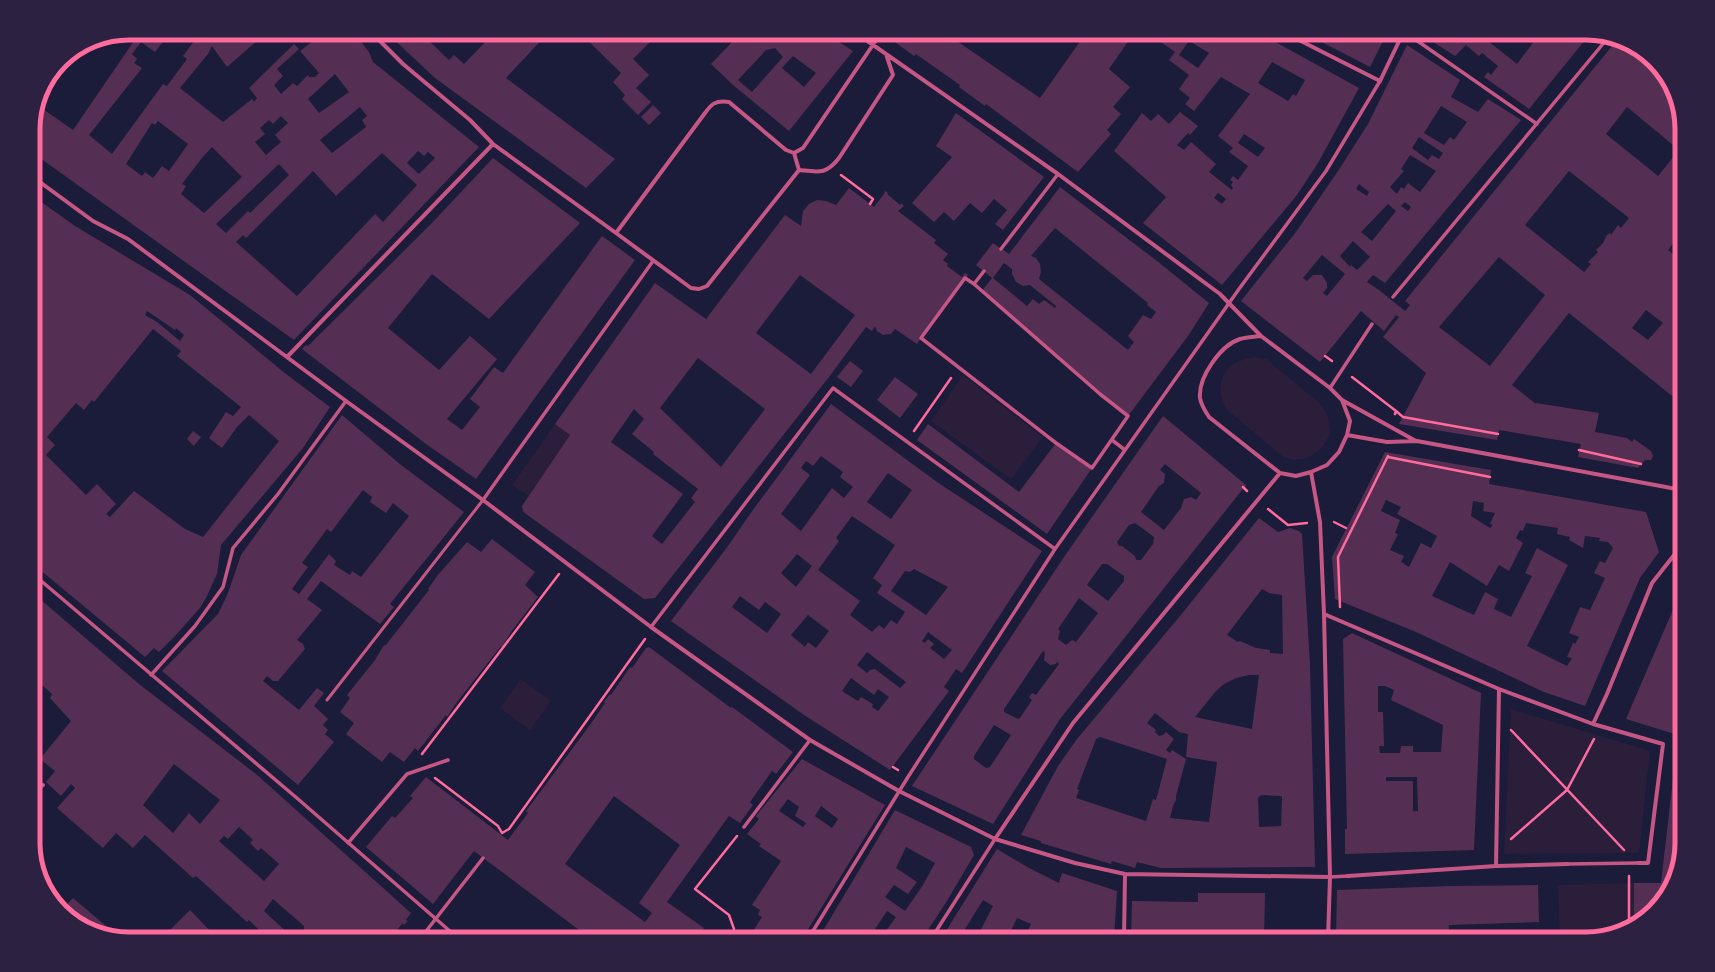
<svg xmlns="http://www.w3.org/2000/svg" width="1715" height="972" viewBox="0 0 1715 972" font-family="'Nunito Sans',sans-serif">
<rect width="100%" height="100%" fill="#1b1b3a"/>
<!-- green -->
<path fill="#2a1e3b" d="M1254 357 1266 359 1323 406 1328 417 1330 430 1328 438 1321 449 1310 457 1301 459 1293 460 1282 456 1226 409C1213 382 1224 362 1254 357Z
M963 375 1043 437 1011 479 931 421Z
M555 424 570 435 529 496 512 485Z
M521 679 551 701 530 730 500 708Z
M1511 709 1650 751 1639 853 1504 854Z
M1634 883V926L1586 939H1560L1558 885Z"/>
<!-- building -->
<path fill="#542f53" fill-rule="evenodd" d="M129 33H170L155 52 141 42 132 54 137 59 134 63 142 68 89 135 112 154 163 84 167 86 187 59 183 56 200 33H235L242 42 252 33H266L227 67 212 46 208 54 180 88 223 122 252 99 254 102 257 98 249 88 294 44 299 49 277 69 283 76 274 85 281 94 293 83 297 86 308 75 309 77H315L319 73 300 51 314 40 307 33H354L369 52 373 62 479 147 294 340 33 153V123L40 94 42 103 40 107 73 130 136 38ZM335 74 349 92 319 113 308 99ZM360 107 367 116 362 120 366 127 332 153 320 140ZM281 116 288 123 275 135 281 142 266 155 255 142 265 134 260 128 269 120 273 124ZM158 121 188 144 169 171 162 166 153 178 145 172 142 176 126 164 152 123 155 125ZM212 147 242 177 204 213 181 194 186 186 182 184 202 158ZM418 151 424 156 428 152 435 158 419 174 407 163ZM382 153 417 185 383 222 375 214 297 296 236 242 243 235 246 238 313 171 336 196ZM279 164 289 175 250 213 248 211 226 233 216 224Z
M387 33H421L449 60 454 55 464 64 493 34 500 40 507 33H548L506 78 615 159 586 188 435 78Z
M580 33H659L633 59 649 75 636 88 651 102 638 115 622 99 625 95 613 82 621 73Z
M745 33H825L853 51 789 131 733 85 711 64 732 42ZM775 48 783 57 752 92 738 80 766 50ZM793 56 816 73 804 87 782 68Z
M896 33H954L951 37 1040 98 1086 33H1134L1109 69 1130 87 1113 107 1121 114 1107 130 1111 134 1078 172 986 104 985 106 959 87 960 85 916 54 914 56 892 40Z
M1148 33H1259L1359 88 1318 163 1297 195 1222 285 1143 223 1166 197 1114 151 1142 113 1151 121 1158 114 1169 124 1180 112 1198 126 1190 135 1188 133 1177 145 1184 150 1191 142 1216 164 1209 172 1232 190 1233 188 1231 185 1233 182 1230 180 1233 176 1238 180 1248 166 1229 152 1233 148 1218 136 1250 94 1221 77 1194 111 1185 104 1190 98 1179 89 1189 75 1169 60 1175 52ZM1189 41 1209 53 1198 68 1179 55ZM1272 62 1305 80 1296 96 1293 94 1288 101 1258 83ZM1244 134 1265 148 1258 157 1238 143ZM1218 193 1226 199 1222 204 1214 198Z
M1304 33H1387L1370 67Z
M1419 33H1478L1517 64 1535 40 1527 33 1590 34 1529 109 1484 77 1488 72 1491 75 1498 66 1482 53 1479 56 1466 45 1455 56Z
M1616 41 1634 46 1669 81 1682 123V232L1668 250 1682 261V404L1569 313 1512 385 1536 404V403L1599 413 1595 432 1627 438 1632 442 1634 439 1651 451 1653 456 1651 460H1645L1638 468 1578 457 1581 444 1499 430 1497 440 1399 424 1426 373 1383 337 1399 317 1396 315 1384 331 1361 311 1320 362 1241 301 1296 232 1338 171 1368 124 1407 45 1460 80 1451 97 1478 112 1488 99 1521 120 1385 283 1373 275 1367 282 1379 290 1405 311 1410 305 1405 301ZM1441 106 1467 122 1454 140 1450 137 1444 145 1424 133ZM1627 107 1679 150 1658 176 1606 134ZM1419 137 1443 153 1439 159 1432 155 1428 160 1412 148ZM1410 155 1436 171 1420 192 1408 183 1404 189 1401 187 1397 194 1390 187 1404 171 1401 169ZM1569 171 1629 218 1621 228 1618 225 1611 235 1610 233 1607 235 1603 243 1596 250 1598 252 1588 262 1591 264 1584 272 1525 225ZM1359 184 1369 192 1367 196 1356 189ZM1405 202 1411 207 1408 211 1401 206ZM1388 204 1396 211 1372 241 1361 232ZM1353 241 1370 257 1357 270 1351 265 1350 267 1340 256ZM1322 255 1345 274 1327 296 1323 293 1327 288V283L1322 275H1313L1307 281 1303 278ZM1499 257 1545 295 1490 366 1439 327ZM1646 310 1663 323 1648 340 1632 328Z
M653 105 661 113 649 125 641 117Z
M956 113 1044 177 1003 230 995 224 1007 210 994 199 982 213 970 203 954 221 944 212 934 222 912 203 952 157 936 146Z
M493 158 580 223 489 319 432 274 388 328 439 370 470 336 497 359 447 419 462 430 480 407 470 399 494 367 503 373 602 236 635 260 476 479 426 444 302 349 306 345 308 346 430 225Z
M1060 187 1157 261 1209 303 1188 336 1128 416 982 291 992 278 976 265 993 243 1009 254ZM1055 228 1148 303 1147 305 1156 312 1151 319 1143 315 1128 336 1134 342 1128 350 1039 279 1041 272 1040 264 1036 258 1031 256ZM1004 263 1012 269V274L1016 282 1023 286 1030 285 1056 306 1055 308 1044 300 1039 304 1033 299 1027 306 993 278Z
M849 188 874 207 884 194 885 191 888 193 887 194 900 205 901 203 904 206 898 211 936 240 934 243 948 254 943 260 948 264 947 266 962 277 965 273 968 275 917 344 895 329 891 334 883 335 877 331 875 326 872 331 866 327 829 377 655 598 644 599 526 514 523 511 522 506 570 435 555 424 655 283 706 319 785 215 801 226 803 211 809 204 817 200 826 201 836 205ZM800 275 855 315 811 374 756 333ZM698 358 765 409 721 467 660 408ZM634 409 644 419 632 434 654 452 653 454 698 489 691 498 695 502 662 544 652 536 683 494 611 442Z
M33 196 75 226 190 295 286 374 330 407 303 448 221 545 217 574 206 598 200 608 176 635 159 652 154 648 145 657 33 564V262L38 255 33 251ZM147 311 175 330 176 328 184 335 180 341 157 322 145 315ZM153 329 181 351 177 356 241 407 233 416 226 412 209 438 222 448 237 427 249 415 279 441 203 537 185 529 134 491 110 517 106 514 116 504 97 484 86 495 46 455 55 445 47 437 76 403 84 410 92 400 94 402Z
M850 361 863 371 851 387 837 377Z
M895 377 918 394 900 418 877 400Z
M831 404 937 482 1042 551 962 673 956 669 944 687 949 691 890 770 804 715 671 621 728 546 750 514ZM821 456 843 472 840 477 853 487 844 498 832 488 801 531 781 514 810 475 801 468 806 461 813 466ZM888 473 912 490 891 519 867 502ZM852 516 895 545 873 578 882 585 877 593 905 612 897 624 891 620 884 629 879 625 872 632 850 615 860 601 818 570 839 541 836 538ZM797 554 812 566 796 587 781 573ZM914 569 948 587 926 615 891 591 905 571 910 572ZM740 596 759 610 765 602 781 614 767 633 732 607ZM808 615 829 631 816 648 808 642 805 647 791 635ZM928 632 952 650 944 659 930 648 934 644 928 639 925 643 922 641ZM867 652 906 682 900 688 875 669 870 670 867 673 857 665ZM851 678 874 695 878 689 889 697 878 711 872 707 873 704 861 697 858 701 842 691Z
M342 415 401 465 464 512 390 604 394 607 380 624 321 581 307 599 322 610 297 640 303 644 305 649 278 681H273L267 676 263 681 299 710 317 688 324 693 314 706 328 719 323 725 328 730 325 734 334 742 298 785 162 671 218 614 228 593 241 555ZM363 490 372 497 370 502 386 513 393 503 409 516 361 577 352 571 350 575 334 565 336 561 329 554 299 594 292 589 308 567 302 563 327 529 331 532Z
M1163 416 1246 485 1060 719 993 824 912 786 1066 554ZM1165 464 1201 493 1196 500 1191 497 1184 499 1181 508 1164 530 1141 512 1159 486 1164 483 1165 474 1160 470ZM1135 523 1154 537 1153 544 1141 560H1136L1135 556 1122 546H1119L1117 542 1129 525ZM1102 564H1107L1124 576V581L1108 601 1087 585ZM1079 598 1098 613 1076 642 1072 640 1066 645 1058 639 1060 631 1058 629ZM1043 651 1045 653 1044 660 1050 665 1056 664 1057 662 1059 664 1036 695 1032 693 1029 697 1032 700 1020 718 1018 719 1004 712V709ZM994 725 1011 735 990 767 986 768 974 759V756Z
M928 424 1019 492 1056 443 1092 468 1047 534 917 440Z
M193 431 201 437 194 446 187 439Z
M1385 452 1491 470 1489 484 1646 512 1659 552 1640 578 1585 706 1544 692 1416 632 1335 599 1332 557ZM1386 500 1401 507 1397 514 1437 536 1431 548 1421 543 1409 567 1401 562 1404 556 1390 550 1398 534 1395 533 1400 520 1381 511ZM1473 501 1484 503 1483 511 1495 513 1490 524 1493 525 1490 528 1471 516ZM1526 523 1558 528 1557 534 1570 537 1569 540 1583 548 1585 536 1600 538 1599 541 1608 542 1613 548 1605 563 1600 561 1594 573 1605 578 1590 610 1580 607 1569 633 1579 637 1575 644 1573 643 1567 657 1572 658 1567 666 1527 646 1568 565 1537 548 1525 573 1532 576 1511 617 1494 609 1498 599 1485 592 1474 615 1432 596 1450 562 1487 586 1499 565 1509 571 1523 543 1516 538 1520 530 1523 531Z
M1259 518 1278 532 1290 528 1299 531 1302 534 1310 664 1315 867 1161 868 1137 862 1135 868 1112 861 1111 864 1041 843V841L1021 835 1058 766 1077 739 1180 616ZM1262 589 1269 593 1282 595 1283 654 1270 653V650L1256 648 1240 641 1238 642 1227 635ZM1249 675H1259L1252 729 1195 717 1216 691 1224 684 1236 678ZM1155 713 1179 732 1188 734 1186 757 1217 762 1209 822 1170 818 1173 806 1176 800V796L1186 759 1172 750 1170 753 1166 750 1174 739 1166 732 1163 735 1159 736 1155 732 1156 730 1147 723ZM1100 737 1167 759 1156 800 1153 799 1146 821 1076 798 1079 790 1077 789 1096 739ZM1261 795 1281 796 1282 797 1281 826 1259 827 1258 798Z
M492 539 535 572 525 585 538 597 511 632 502 647 501 646 457 702 447 717 446 715 418 751 415 748 404 762 390 752 382 762 346 734 354 723 340 712 350 698 347 695 375 660 384 645 385 646 429 590 428 589 437 576 467 542 481 552Z
M1682 588V699L1677 708 1682 709V843L1669 891 1634 926V883H1661L1678 735 1626 719 1678 598 1675 596Z
M33 593 139 684 256 774 411 913 406 920 408 921 404 925 403 923 394 933 396 934 392 939H313L304 930V926L273 899 264 911 294 939H268L249 920 247 922 196 876 193 878 145 835 133 848 116 833 103 848 57 808 75 788 71 784 61 796 46 782 55 771 40 759 71 721 50 698 52 694 33 677ZM174 764 220 800 200 824 189 813 173 833 143 805ZM239 827 253 840 250 843 258 851 261 848 279 864 264 881 219 841 224 836 228 839Z
M1352 633 1481 693 1474 850 1345 854V829H1347L1343 639ZM1378 686H1385L1394 690 1391 700 1443 725 1441 752H1413V746H1401L1400 753H1380L1379 746H1384L1383 712H1378ZM1386 777H1417L1418 811H1413V781H1386Z
M649 647 731 708 732 707 793 752 776 774 772 771 750 802 753 805 740 823 729 816 667 902 704 928 703 930 715 939H591L474 851 433 904 366 847 392 816 395 818 413 798 410 796 426 777 508 840 528 813 526 811 590 725 605 703 604 702 610 694 611 695 630 667 632 668 646 648ZM614 796 680 845 639 903 652 913 645 922 565 864Z
M802 759 885 805 802 939H748L762 917 758 915 760 910 752 905 781 861 759 846 761 844 747 834 759 819 756 816ZM788 799 799 807 795 816 806 823 803 827 779 811ZM821 806 838 819 832 828 815 816Z
M895 810 971 847 974 855 947 901 922 939H880L896 917 887 911 871 935 878 939H818ZM906 847 935 863 923 885 905 911 885 897 894 885 908 894 917 882 896 868Z
M997 849 1029 868 1059 883 1062 873 1117 891 1114 939H1024L1031 924 1017 918 1007 939H976L993 906 983 900 962 934 969 939H941Z
M1538 885 1539 922 1449 925 1448 939H1336L1337 890 1450 886Z
M1198 893H1265L1264 939H1131L1132 901 1198 902Z
M73 898 80 904 118 936 81 926 63 908Z
M190 910 218 939H161Z
M123 930 133 939 118 936Z"/>
<g fill="none" stroke-linecap="round" stroke-linejoin="round">
<!-- path -->
<path stroke="#ff6b9d" stroke-width="2.5" d="M841 175 873 199 870 204
M1325 356 1332 361
M1352 377 1396 411 1395 414
M1396 411 1403 417 1498 434
M914 431 951 378
M1579 450 1641 464
M1388 457 1490 477
M1243 487 1247 491
M1268 509 1288 525 1307 523
M1334 522 1346 528
M1340 607 1338 557 1388 456
M1511 730 1624 850
M422 754 559 574
M893 767 898 770
M435 778 498 826 502 833 509 829 645 639
M1511 839 1567 790 1594 739
M1629 876V927
M731 939 734 929 729 915 695 889 737 836"/>
<!-- service -->
<path stroke="#c65784" stroke-width="3" d="M327 700 483 500"/>
<!-- pedestrian -->
<path stroke="#c65784" stroke-width="3.5" d="M1406 33 1537 124
M1001 249 1058 174
M965 278 974 284 1100 394 1128 416 1092 468 1056 443 921 338Z
M974 284 984 271
M1393 297 1607 39
M1330 388 1372 324
M1112 440 1125 450
M483 500 653 261
M33 574 298 799 459 939
M651 627 833 388 1055 549
M151 675 195 626 223 587 233 548 278 494 346 401
M744 827 810 740
M348 843 407 774 448 760
M1568 864 1638 863
M1330 877 1348 876
M420 939 483 858
M808 939 908 777 1055 549 1239 289 1326 171 1380 81
M931 939 995 839"/>
<!-- minor -->
<path stroke="#c65784" stroke-width="4" d="M372 33 403 64 470 120 493 144 616 233
M856 33 1058 174 1220 294 1261 336
M1285 33 1380 81 1403 33
M794 153 786 150 729 102C713 100 711 105 702 117L616 233 691 288 699 289 707 286 799 170
M794 153 803 148 881 33
M794 153 799 170
M799 170C818 172 826 175 839 158L893 75 886 54
M33 177 93 221 128 239 346 401 483 500 651 627 810 740 899 791 995 839 1075 863 1125 874 1330 877
M1261 336 1330 388 1342 400 1350 421 1347 435 1339 452 1327 465 1311 472 1296 476 1280 473 1209 417C1205 411 1201 405 1200 398 1198 377 1221 345 1240 339 1247 337 1254 337 1261 336Z
M287 357 493 144
M1342 400 1416 441
M1347 435 1387 442 1417 441 1682 490
M1311 472 1320 522 1324 614 1330 877 1328 939
M1324 614 1499 689
M1593 724 1607 694 1652 583 1682 545
M33 793 43 785
M995 839 1073 723 1280 473
M1568 864 1496 866 1499 689 1593 724 1663 744 1648 863H1638
M1348 876 1496 866
M1124 939 1125 874"/>
</g>
<!-- crop -->
<path d="M0 0H1715V972H0ZM129 40H1586A89 89 0 0 1 1675 129V843A89 89 0 0 1 1586 932H129A89 89 0 0 1 40 843V129A89 89 0 0 1 129 40Z" fill="#2d2142" fill-rule="evenodd"/>
<path fill="none" stroke="#ff6b9d" stroke-width="5" d="M129 40H1586A89 89 0 0 1 1675 129V843A89 89 0 0 1 1586 932H129A89 89 0 0 1 40 843V129A89 89 0 0 1 129 40Z"/>
</svg>
